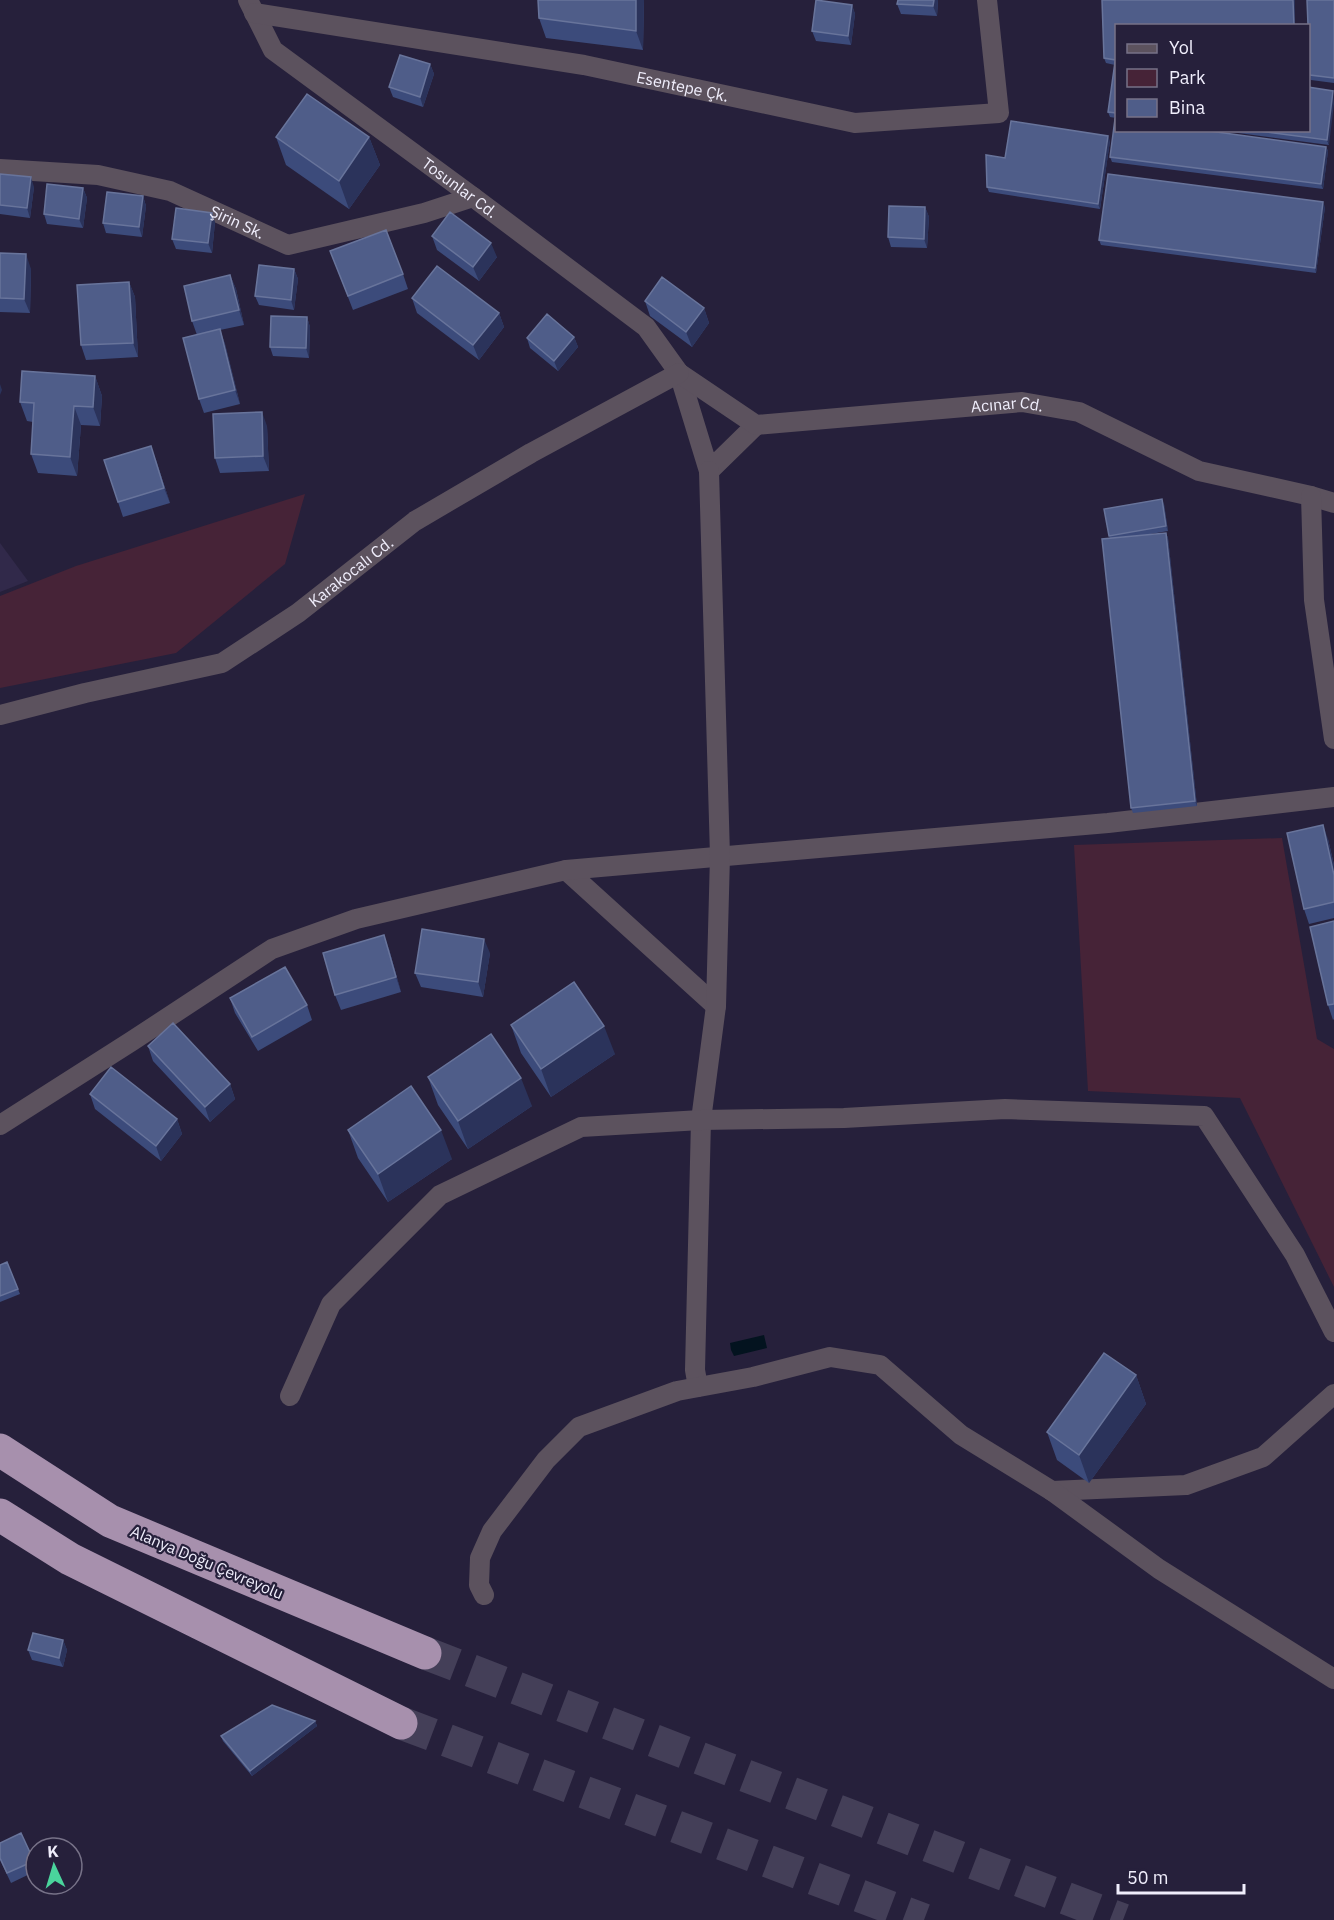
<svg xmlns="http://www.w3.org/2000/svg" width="1334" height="1920" viewBox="0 0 1334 1920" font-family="'IBM Plex Sans',sans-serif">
<rect width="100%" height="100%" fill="#26203b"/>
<!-- built -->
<path fill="#31294a" d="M0 543 28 581 0 592Z"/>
<!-- green -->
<path fill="#462337" d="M305 494 285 564 176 653 0 688V596L76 566Z
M1282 838 1317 1039 1334 1049V1287L1240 1098 1088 1091 1074 845Z"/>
<!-- water -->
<path fill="#03131f" d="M764 1335 767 1348 734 1356 731 1350 730 1343Z"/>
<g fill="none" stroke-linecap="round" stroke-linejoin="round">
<!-- highway-tunnel -->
<path stroke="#443f58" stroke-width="33" stroke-dasharray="33 16" stroke-linecap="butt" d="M425 1653 1123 1920
M401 1723 924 1920"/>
<!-- street -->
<g stroke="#5c525e" stroke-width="20">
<path id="s1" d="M248 0 273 50 473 197 646 327 679 373 709 471 756 425"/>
<path id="s2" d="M254 13 584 65 855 123 999 113 987 0"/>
<path id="s3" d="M0 169 98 175 170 191 288 245 424 213 473 197"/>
<path id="s4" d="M679 373 756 425 1022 402 1079 412 1199 471 1311 496 1334 503"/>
<path d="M1311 496 1314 600 1334 739"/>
<path id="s5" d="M0 715 85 693 222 663 298 613 415 521 531 453 679 373"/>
<path d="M566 870 716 1006"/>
<path d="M0 1125 132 1041 272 949 356 919 566 870 1108 823 1334 797"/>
<path d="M698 1387 695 1370 701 1120 716 1006 720 856 709 471"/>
<path d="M290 1396 331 1304 440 1195 581 1127 701 1120 844 1118 1005 1109 1204 1116 1295 1255 1334 1332"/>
<path d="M1052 1491 1186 1485 1263 1457 1334 1394"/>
<path d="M484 1595 479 1585 480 1558 492 1531 546 1460 579 1427 677 1391 753 1377 830 1357 880 1365 961 1435 1052 1491 1159 1569 1334 1679"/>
</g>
<!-- highway -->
<path stroke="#a790ad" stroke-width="33" d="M0 1450 110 1521 425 1653
M0 1515 70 1559 401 1723"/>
</g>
<!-- wall -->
<path fill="#3c4b7b" d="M538 0H644L643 50 546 38 539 18Z
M898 0H938L937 16 901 14 897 4Z
M1102 0H1295V26H1116V118L1110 117 1108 112 1115 65 1106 63 1104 58Z
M1334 0V83L1311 80 1310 75Z
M852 5 855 14 851 45 816 41 812 31Z
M430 64 434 74 423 107 393 97 389 87Z
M1308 87 1329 145 1216 130H1308Z
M276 137H369L380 165 349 209 286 165Z
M1110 141 1100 209 989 192 987 187Z
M1326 147 1328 151 1323 189 1112 162 1110 157Z
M0 174 34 187 30 218 0 214Z
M83 188 87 198 83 228 47 224 44 214Z
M143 196 146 206 142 237 106 233 103 223Z
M925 207 929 217 927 248 891 247 888 237Z
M1325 207 1316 273 1101 245 1099 240Z
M215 222 212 253 176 249 172 239Z
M432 236 497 257 479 281 437 250Z
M330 251 403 274 408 289 353 310Z
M0 253 31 269 30 313 0 312Z
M294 269 298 279 294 310 259 305 255 296Z
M230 275 236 289 244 325 220 330 225 344 240 404 204 413 199 399 197 335 192 321Z
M129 282 135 297 138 357 86 360 81 345Z
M412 298 499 313 504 327 479 360 417 313Z
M645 301 704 308 709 323 692 347 650 316Z
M307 317 310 327 309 358 273 356 270 347Z
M574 337 578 347 558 371 530 348 527 338Z
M95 376 102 396 100 426 81 425 77 476 38 473 31 454 33 422 27 421 20 402Z
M267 426 269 471 220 473 215 458Z
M156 460 170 503 123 517 118 502Z
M1164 504 1168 531 1145 535 1166 533 1168 538 1197 806 1133 813 1131 808 1110 539 1109 536Z
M1328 839 1334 865V918L1309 924 1304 909Z
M1334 921V1019L1333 1020 1328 1005Z
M389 949 401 992 341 1010 335 995Z
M490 953 483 997 421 987 415 973Z
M230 998 307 1005 312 1020 258 1051 235 1013Z
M511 1025 615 1054 551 1097 521 1053Z
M148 1046 230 1084 235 1099 210 1122 153 1061Z
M428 1077 532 1106 468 1149 438 1105Z
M90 1094 177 1119 182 1134 161 1161 95 1109Z
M348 1130 452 1159 388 1202 358 1158Z
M7 1262 20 1294 0 1302V1265Z
M1136 1375 1146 1404 1089 1483 1057 1460 1047 1432Z
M63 1640 67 1650 63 1667 32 1660 28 1650Z
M315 1721 317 1726 252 1776 223 1741 221 1736Z
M0 1843 34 1861 36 1867V1871L11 1883 0 1860Z"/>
<!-- shaded-wall -->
<path fill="#2b335b" d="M636 0H644L643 50 636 31Z
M934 0H938L937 16 933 6Z
M1293 0H1295V26H1294Z
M852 5 855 14 851 45 848 36Z
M430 64 434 74 423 107 420 97Z
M1333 91 1334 104 1329 145 1327 140Z
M1108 136 1110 141 1100 209 1098 204Z
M369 137 380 165 349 209 339 181Z
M1326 147 1328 151 1323 189 1321 184Z
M31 177 34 187 30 218 27 208Z
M83 188 87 198 83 228 79 219Z
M143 196 146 206 142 237 139 227Z
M1323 202 1325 207 1316 273 1315 268Z
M925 207 929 217 927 248 924 239Z
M212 213 215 222 212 253 208 243Z
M491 243 497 257 479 281 473 267Z
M26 254 31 269 30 313 24 299Z
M294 269 298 279 294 310 291 300Z
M230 275 236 289 244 325 239 310Z
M129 282 135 297 138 357 133 343Z
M704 308 709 323 692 347 686 332Z
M499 313 504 327 479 360 473 345Z
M307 317 310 327 309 358 306 348Z
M220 329 225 344 240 404 235 390Z
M574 337 578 347 558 371 554 361Z
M95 376 102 396 100 426 93 407Z
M0 384 2 390 0 395Z
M74 406 81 425 77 476 70 457Z
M262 412 267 426 269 471 263 456Z
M151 446 156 460 170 503 164 488Z
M1162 499 1164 504 1168 531 1166 526Z
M1166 533 1168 538 1197 806 1195 801Z
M1323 825 1328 839 1334 865V875Z
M384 935 389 949 401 992 396 977Z
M484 939 490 953 483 997 478 982Z
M604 1026 615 1054 551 1097 541 1069Z
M521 1078 532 1106 468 1149 458 1121Z
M230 1084 235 1099 210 1122 205 1107Z
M177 1119 182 1134 161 1161 156 1146Z
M441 1130 452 1159 388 1202 378 1174Z
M1136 1375 1146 1404 1089 1483 1079 1455Z
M63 1640 67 1650 63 1667 59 1658Z
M315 1721 317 1726 252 1776 250 1771Z"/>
<!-- building -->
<path fill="#4f5d89" stroke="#68749b" stroke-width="1.5" d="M538 0H636V31L539 18Z
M816 0 852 5 848 36 812 31Z
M898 0H934L933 6 897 4Z
M1102 0H1293L1294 26H1116V60L1104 58Z
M1307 0H1334V78L1310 75Z
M400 55 430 64 420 97 389 87Z
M1115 62H1116V113L1108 112Z
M1308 87 1333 91 1327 140 1252 130H1308Z
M307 94 369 137 339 181 276 137Z
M1115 119H1116V130H1202L1326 147 1321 184 1110 157Z
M1011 121 1108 136 1098 204 987 187 986 155 1005 158Z
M0 174 31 177 27 208 0 205Z
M1108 174 1323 202 1315 268 1099 240Z
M47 184 83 188 79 219 44 214Z
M107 192 143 196 139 227 103 223Z
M889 206 925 207 924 239 888 237Z
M176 208 212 213 208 243 172 239Z
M450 212 491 243 473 267 432 236Z
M386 230 403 274 348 296 330 251Z
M0 253 26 254 24 299 0 298Z
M259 265 294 269 291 300 255 296Z
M437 266 499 313 473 345 412 298Z
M230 275 239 310 192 321 184 286Z
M662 277 704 308 686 332 645 301Z
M129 282 133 343 81 345 77 285Z
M547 314 574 337 554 361 527 338Z
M271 316 307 317 306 348 270 347Z
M220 329 235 390 199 399 183 338Z
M22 371 95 376 93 407 74 406 70 457 31 454 34 403 20 402Z
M262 412 263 456 215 458 213 414Z
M151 446 164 488 118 502 104 460Z
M1162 499 1166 526 1109 536 1104 509Z
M1166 533 1195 801 1131 808 1102 539Z
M1323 825 1334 875V902L1304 909 1287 833Z
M1334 921V1004L1328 1005 1310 927Z
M422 929 484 939 478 982 415 973Z
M384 935 396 977 335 995 323 953Z
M285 967 307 1005 252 1037 230 998Z
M574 982 604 1026 541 1069 511 1025Z
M173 1023 230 1084 205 1107 148 1046Z
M491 1034 521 1078 458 1121 428 1077Z
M111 1067 177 1119 156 1146 90 1094Z
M411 1086 441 1130 378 1174 348 1130Z
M7 1262 18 1289 0 1296V1265Z
M1104 1353 1136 1375 1079 1455 1047 1432Z
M33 1633 63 1640 59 1658 28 1650Z
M272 1705 315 1721 250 1771 221 1736Z
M21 1833 34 1861 7 1873 0 1858V1843Z"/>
<g text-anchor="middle" stroke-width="4.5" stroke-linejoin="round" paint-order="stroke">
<!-- street labels -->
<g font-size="16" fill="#f0eefc" stroke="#26203b">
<text dy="6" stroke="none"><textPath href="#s2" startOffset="435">Esentepe Çk.</textPath></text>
<text dy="6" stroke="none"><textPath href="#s1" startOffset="288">Tosunlar Cd.</textPath></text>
<text dy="6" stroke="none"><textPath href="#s3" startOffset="246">Şirin Sk.</textPath></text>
<text dy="6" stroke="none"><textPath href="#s4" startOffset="345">Acınar Cd.</textPath></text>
<text dy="6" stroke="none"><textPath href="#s5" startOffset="386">Karakocalı Cd.</textPath></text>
<text transform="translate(207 1562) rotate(23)" y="6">Alanya Doğu Çevreyolu</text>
</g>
</g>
<!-- legend -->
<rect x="1115" y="24" width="195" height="108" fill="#26203b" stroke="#777288" stroke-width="1.5"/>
<rect x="1127" y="44" width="30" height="9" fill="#5c525e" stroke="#777288" stroke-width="1.5"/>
<text x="1169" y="54" font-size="18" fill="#f0eefc">Yol</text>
<rect x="1127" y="69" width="30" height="18" fill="#462337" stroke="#777288" stroke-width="1.5"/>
<text x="1169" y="84" font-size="18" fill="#f0eefc">Park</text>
<rect x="1127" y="99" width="30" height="18" fill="#4f5d89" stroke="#777288" stroke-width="1.5"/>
<text x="1169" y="114" font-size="18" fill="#f0eefc">Bina</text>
<!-- north arrow -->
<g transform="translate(54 1866) rotate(356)"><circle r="28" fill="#26203b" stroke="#777288" stroke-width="1.5"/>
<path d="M0-4.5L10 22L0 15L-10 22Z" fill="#4ad49c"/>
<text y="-9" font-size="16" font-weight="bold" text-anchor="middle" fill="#f0eefc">K</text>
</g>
<!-- scale -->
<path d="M1118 1884v9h126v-9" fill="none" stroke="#f0eefc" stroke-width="3"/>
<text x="1127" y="1884" font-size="18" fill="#f0eefc" stroke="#26203b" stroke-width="4.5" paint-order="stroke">50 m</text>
</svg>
